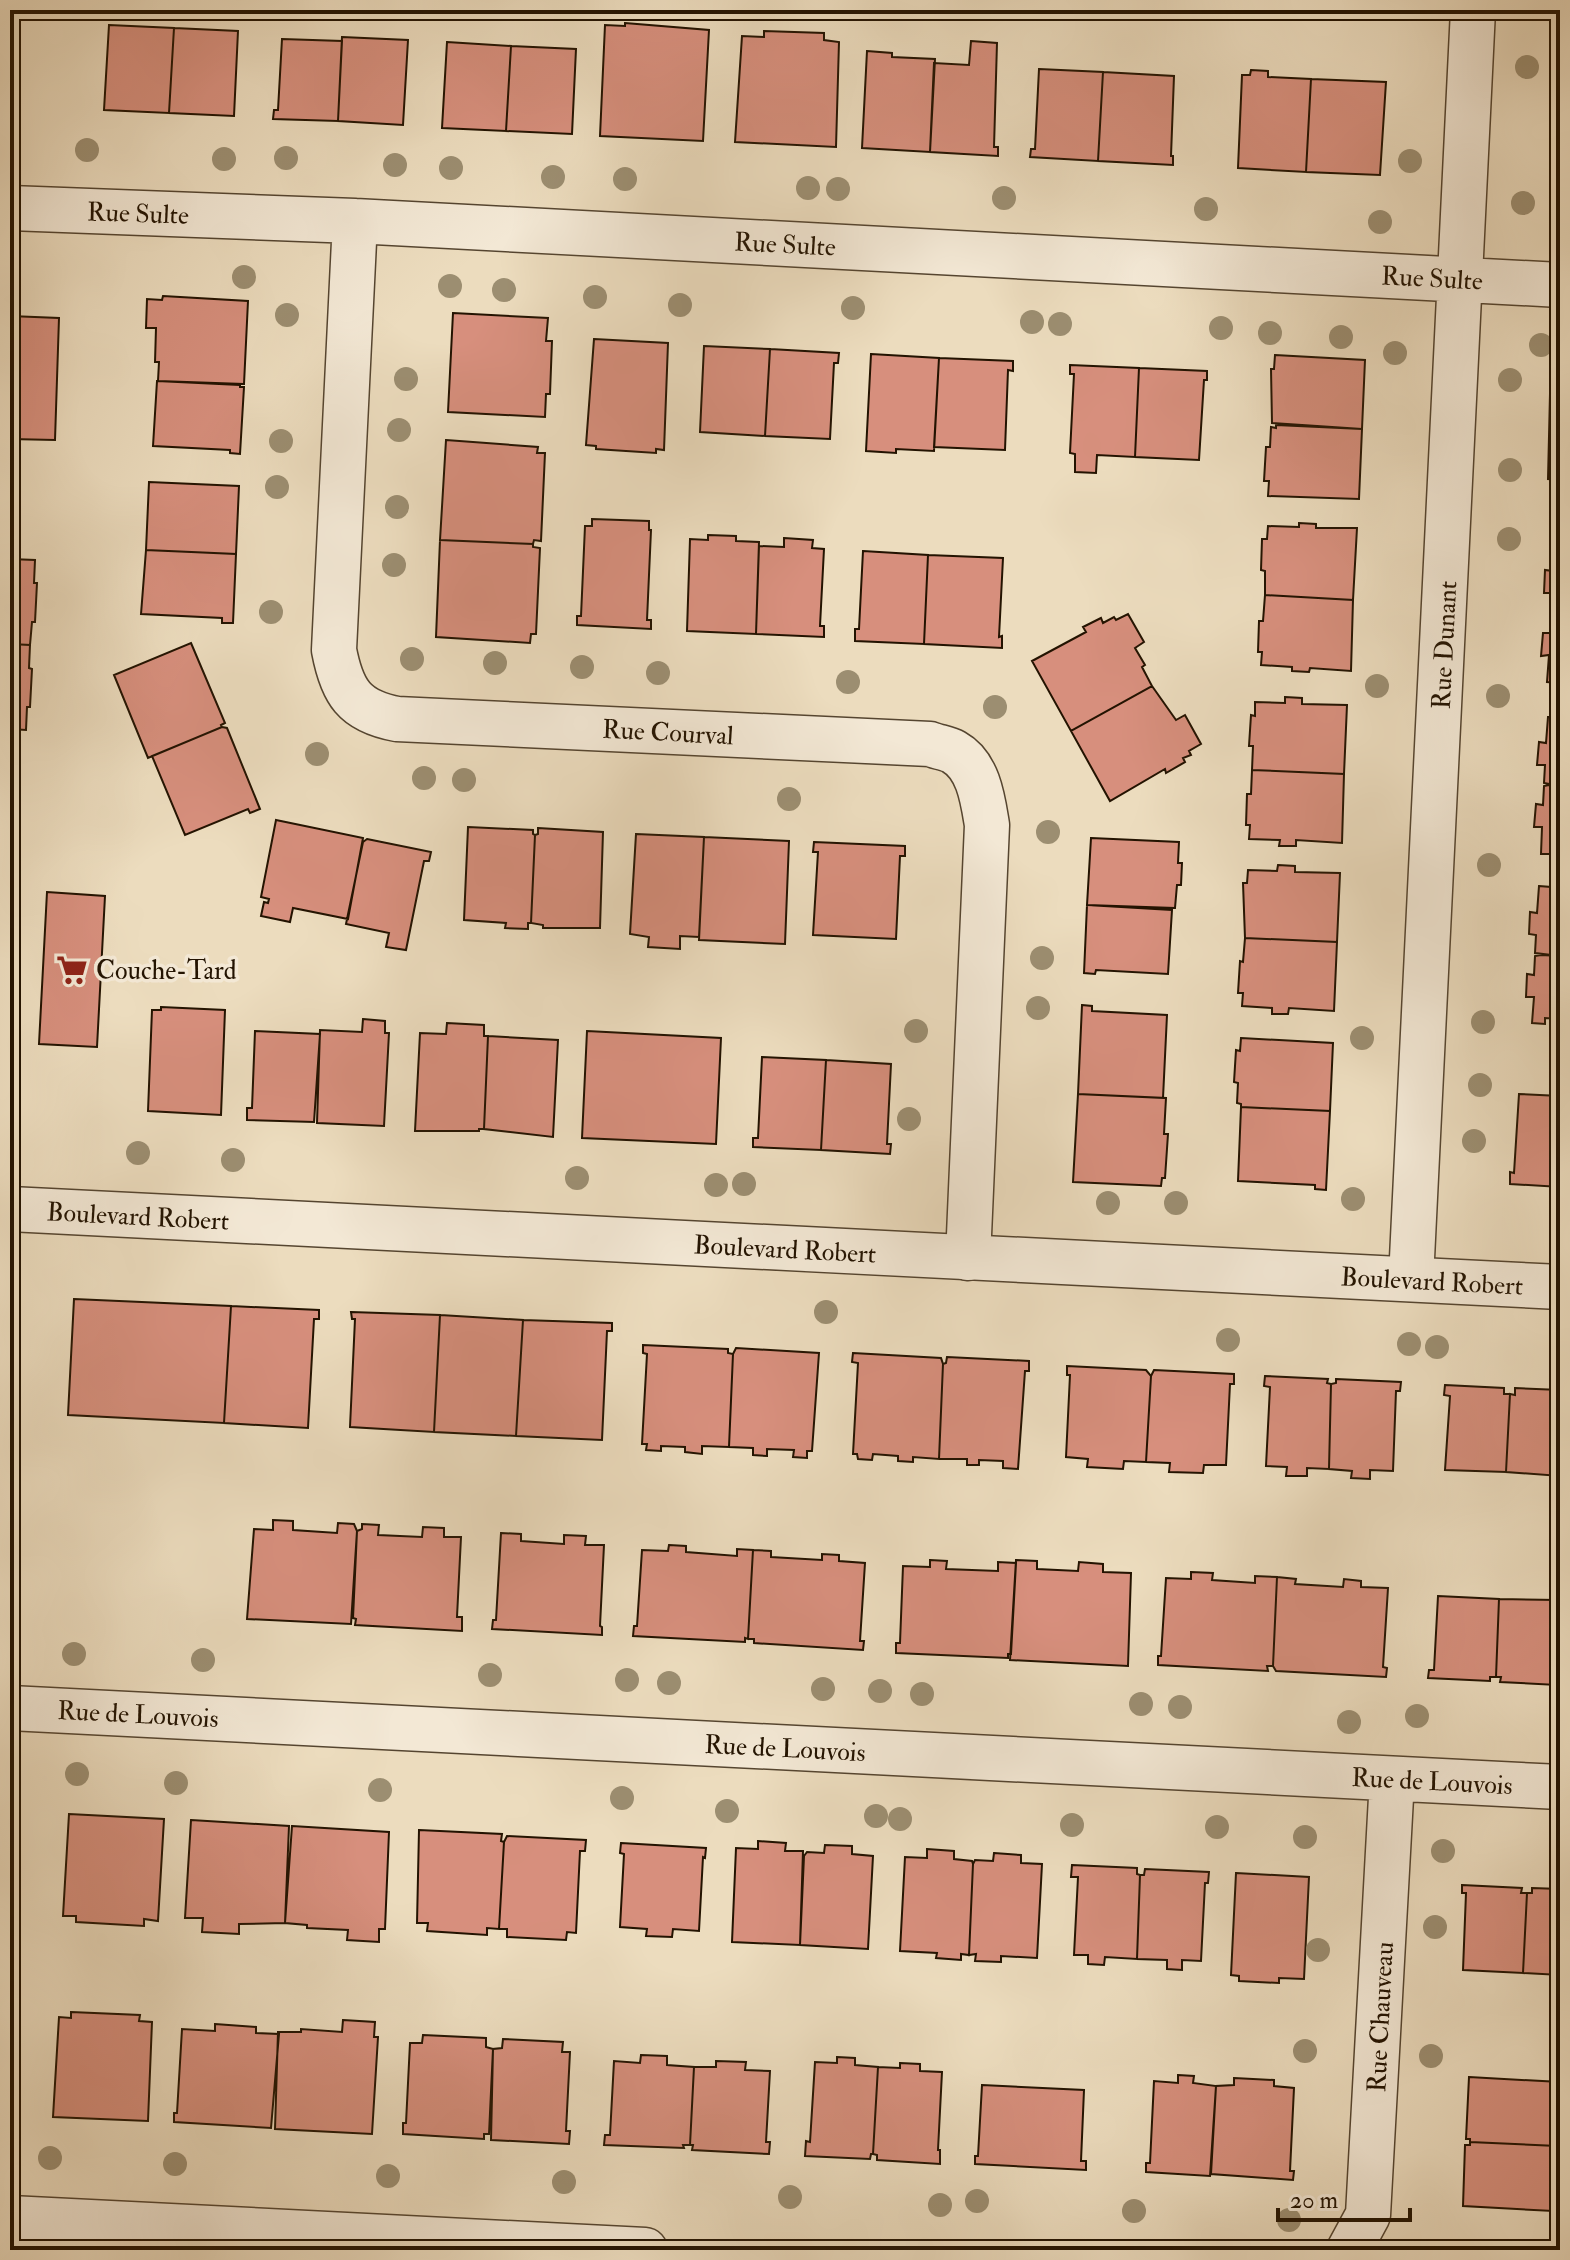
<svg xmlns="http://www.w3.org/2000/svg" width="1570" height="2260" viewBox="0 0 1570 2260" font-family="'IM FELL Double Pica',serif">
<rect width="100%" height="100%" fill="#ecdcbe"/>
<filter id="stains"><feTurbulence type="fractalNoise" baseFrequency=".0025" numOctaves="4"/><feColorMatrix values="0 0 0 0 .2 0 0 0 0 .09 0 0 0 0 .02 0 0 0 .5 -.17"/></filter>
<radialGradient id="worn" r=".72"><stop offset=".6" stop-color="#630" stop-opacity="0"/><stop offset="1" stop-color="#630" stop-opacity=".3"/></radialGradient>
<!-- building -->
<path fill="#d78f7d" stroke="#231301" stroke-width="2" d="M625 23 709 30 703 141 600 136 605 25 625 26Z
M109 25 174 28 169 113 104 110Z
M174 28 238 31 234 116 169 113Z
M764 31 824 33V40L839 42 836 147 735 142 742 36 764 37Z
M342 37 408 40 403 125 338 121Z
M282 39 342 41 338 121 273 119 274 110H278Z
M971 41 997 43 994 147H998V156L930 152 934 63 969 65Z
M447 42 511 46 506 131 442 128Z
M511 46 576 49 572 134 506 131Z
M867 51 892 53V57L935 59 930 152 862 148Z
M1039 69 1103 72 1098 161 1030 157 1031 149H1035Z
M1251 70 1268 71V77L1311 79 1306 172 1238 168 1242 75H1250Z
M1103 72 1174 76 1171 156H1173V165L1098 161Z
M1311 79 1386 82 1380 175 1306 172Z
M163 296 248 301 244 384 158 381 159 362H155L156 328H146L147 299 162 300Z
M453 313 548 318 546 341H552L550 394H546L545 417 448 412Z
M10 316 59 318 55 440 10 439Z
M594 339 668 343 664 450 656 449V453L596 449V446L586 445Z
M704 346 770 349 765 436 700 432Z
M770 349 839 353 838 363H834L830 439 765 436Z
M871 354 939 358 934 451 896 449V453L866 451Z
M1275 355 1365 360 1362 429 1272 423 1271 369H1274Z
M939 358 1013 361V371L1008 370 1005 450 934 447Z
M1070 365 1139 368 1135 457 1097 455 1096 473 1075 472V454L1070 453 1074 374H1070Z
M1139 368 1207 371V380H1204L1199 460 1135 457Z
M157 381 240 385V387H244L240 454 230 453V450L153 446Z
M1550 394H1560V480L1548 479Z
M1276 425 1362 429 1359 499 1268 496 1269 481H1264L1266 447H1270L1271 427 1276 428Z
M446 440 538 447 537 453H545L541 541 534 540 533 544 440 540Z
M149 482 239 486 236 554 146 550Z
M592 519 649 521V530H651L647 620H651V629L577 625V616H581L585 526H592Z
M1299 523 1316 524V528H1357L1353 600 1265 595V571L1261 570 1262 539H1267L1268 526 1299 527Z
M708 535 736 536V541L759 542 756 634 687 631 690 539 708 540Z
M784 538 813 540 812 548 824 549 820 626H824V637L756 634 759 546 784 547Z
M440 540 533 544V547L540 548 536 634H531L530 643 436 637Z
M1554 545H1560V614L1551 612 1552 593H1544L1545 570 1553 571Z
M146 550 236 554 233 623H222V618L141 614Z
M863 551 928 555 924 644 855 641V629H859Z
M928 555 1003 558 999 637 1002 636V648L924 644Z
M10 559 35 560 34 583H37L35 622H32L30 645 10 644Z
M1265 595 1353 600 1351 671 1310 668 1309 672 1292 671V667L1261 665 1262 652H1258L1259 621H1263Z
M1128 614 1144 642 1135 648 1145 665 1142 667 1152 686 1071 731 1032 661 1086 632 1083 627 1101 618 1103 623 1114 617 1116 620Z
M1556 614H1560V683L1547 682 1549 655 1541 656 1543 633H1550L1551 615Z
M191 643 225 723 221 725 222 727 148 758 114 675Z
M10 644 30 645 29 668 32 669 30 707H27L26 730 10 729Z
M1152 686 1176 720 1185 715 1201 744 1189 751 1191 755 1183 758 1185 762 1166 773 1165 769 1110 801 1071 731Z
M1285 697 1302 698V704L1347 705 1344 774 1252 770 1253 746H1249L1251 715 1255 716V702L1285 703Z
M1548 717H1560V786L1544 783 1545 765H1537L1539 742 1546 743Z
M222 727 227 728 260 809 250 813 248 809 185 835 152 756Z
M1252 770 1344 774 1342 843 1296 840V846H1279L1280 840 1249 839 1250 825H1246L1247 794H1251Z
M1549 785 1560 786V849H1554L1553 854H1541L1542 827H1534L1536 804 1543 805 1544 786Z
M276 820 363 838 348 919 293 908 290 922 261 916 264 902 268 903 269 899 261 897Z
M468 827 533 830V834L535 835 531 923H528V929L505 928 506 923 464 920Z
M538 828 603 832 600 928H543V925L531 923 535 835 538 834Z
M636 834 704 837 699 937 680 936V949L648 947 649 937 630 934Z
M704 837 789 841 785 944 699 940Z
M1091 838 1179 842 1178 863H1182L1181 885H1177L1175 908 1087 905Z
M367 839 431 852 429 861H424L406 950 386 947 389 933 346 924 363 842Z
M814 842 905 846V856H900L896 939 813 935 818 852H813Z
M1278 865 1295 866V872L1340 873 1337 942 1245 938 1243 883H1247L1248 870 1277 871Z
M1539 886 1551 887V893H1560V956L1535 953 1536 935 1529 934 1530 912 1537 913Z
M47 892 105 896 97 1047 39 1044Z
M1087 905 1172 910 1168 974 1096 970 1095 974 1084 973Z
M10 911 19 912 15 977 10 976Z
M1245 938 1337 942 1334 1011 1289 1008 1288 1014H1272V1008L1242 1006 1243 993H1238L1240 961 1243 962Z
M1541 955 1560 956V1019L1545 1018V1024L1532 1023 1534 997H1526L1527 974 1534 975 1535 956Z
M1082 1005 1092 1006V1011L1167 1015 1163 1098 1078 1094Z
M161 1007 225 1010 221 1115 148 1111 152 1010H161Z
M363 1019 385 1021V1033H389L384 1126 317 1123 320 1030 362 1032Z
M447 1023 484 1025V1036H488L484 1129H479V1131H415L420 1033 446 1034Z
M255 1031 320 1034 314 1122 247 1120V1108H252Z
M587 1031 721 1038 716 1144 582 1138Z
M488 1036 558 1040 553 1137 484 1129Z
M1241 1038 1333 1043 1330 1111 1241 1107V1104L1237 1103 1238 1083 1234 1082 1236 1050 1240 1051Z
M762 1057 826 1060 821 1150 753 1147V1138H758Z
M826 1060 891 1064 887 1144H891L890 1154 821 1150Z
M1078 1094 1166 1098 1164 1134H1168L1165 1178H1162L1161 1186 1073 1182Z
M1519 1094 1560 1096V1187L1510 1184V1172L1514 1173Z
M1241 1107 1330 1111 1326 1190 1315 1189V1185L1238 1181Z
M74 1299 231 1306 224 1423 68 1415Z
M231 1306 319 1310V1319H314L308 1428 224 1423Z
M351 1312 440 1315 434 1432 350 1427 355 1319H352Z
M440 1315 523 1320 516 1436 434 1432Z
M523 1320 612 1323V1331H607L602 1440 516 1436Z
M643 1345 728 1349V1353L733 1354 729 1447 702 1446V1454L685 1452V1447L661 1446V1451L646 1450 647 1444H642L647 1354 643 1353Z
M736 1348 819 1353 812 1451H807V1458L793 1457 794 1450 767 1449V1456L753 1455V1448L729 1447 733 1354Z
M853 1353 941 1358 943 1364 939 1459 913 1457V1462L898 1461V1456L873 1454 872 1460 858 1459 857 1454H853L858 1363 852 1362Z
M947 1357 1029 1361V1371H1025L1018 1469 1003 1468V1461L979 1460V1465H967V1459H939L943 1364 946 1363Z
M1067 1366 1146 1370 1151 1376 1146 1462 1124 1461 1123 1469 1087 1467 1088 1459 1066 1457 1070 1375H1067Z
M1154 1370 1234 1374V1384H1230L1226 1465H1204L1203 1473 1169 1472 1170 1463 1146 1462 1151 1376Z
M1265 1376 1328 1379 1327 1383 1331 1384 1329 1469 1307 1468V1476H1286L1287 1467 1266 1466 1270 1387 1264 1386Z
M1336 1379 1401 1382 1400 1391H1396L1393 1471 1370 1470V1479L1351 1478 1352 1471 1329 1469 1331 1384 1336 1383Z
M1445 1385 1504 1388V1394H1510L1506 1472 1445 1470 1450 1396 1444 1395Z
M1515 1388 1560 1390V1476L1506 1472 1510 1394 1515 1395Z
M273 1520 293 1521V1530L337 1533 338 1523 354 1524 357 1531 351 1624 247 1619 254 1529 273 1530Z
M362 1524 379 1525 378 1535 422 1537 423 1527 444 1528V1537H461L457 1617H462V1631L355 1625 356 1619 353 1618 357 1531 362 1529Z
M501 1533 521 1534V1541L564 1544V1535L586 1536 585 1545H604L600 1626 602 1627V1635L492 1629 493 1620H496Z
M669 1545 686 1546V1552L737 1556V1549L753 1550 748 1639 745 1638V1642L633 1636 634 1626H637L642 1550 668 1551Z
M753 1550 771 1551V1557L822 1560V1554L839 1555V1561L865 1563 860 1641H864L863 1650 754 1643V1639H748Z
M930 1560 947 1561 946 1569 998 1571V1562L1016 1563 1011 1654H1008V1658L896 1653V1643H900L903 1566 930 1567Z
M1016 1560 1037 1561V1569L1078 1571 1079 1562 1103 1564V1572L1131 1573 1128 1666 1010 1660Z
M1191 1572 1213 1573 1212 1580 1255 1583V1576L1277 1577 1273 1666H1267L1268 1671 1158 1665V1656H1161L1166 1578 1191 1579Z
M1277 1577 1296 1579 1295 1584 1343 1587 1344 1579 1361 1581V1587L1388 1588 1383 1667 1387 1668 1386 1677 1276 1671 1273 1666Z
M1438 1596 1499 1599 1496 1677H1490V1681L1428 1678 1429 1670H1434Z
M1499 1599 1557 1600 1553 1675H1557V1685L1500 1682 1501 1677H1496Z
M69 1814 164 1819 158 1921 144 1919V1926L76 1922V1916H63Z
M191 1820 289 1826 285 1923 239 1924V1934L202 1932 203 1918H185Z
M292 1826 389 1832 385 1929H379V1942L347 1940 348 1930 307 1928V1925L285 1923Z
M419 1830 502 1834 501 1841 504 1842 499 1929 487 1928V1935L427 1931 428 1923H417Z
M507 1836 586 1840 585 1851H580L576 1933 567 1932 566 1940 507 1937V1929H499L504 1842Z
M758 1841 786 1843 785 1851H803L800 1945 732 1942 736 1848 758 1849Z
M621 1843 706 1848 705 1858 703 1857 699 1931 673 1929 672 1937 646 1936 647 1929 620 1927 624 1854 620 1853Z
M825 1845 852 1846V1854L873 1856 868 1949 800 1945 804 1856 807 1852 824 1853Z
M927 1849 954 1851V1859L972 1861 973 1864 969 1955 961 1954V1960L936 1958 937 1953 900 1951 905 1857 927 1858Z
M994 1853 1021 1855V1863L1042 1864 1037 1958 1001 1956V1962L975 1961 976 1954 969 1955 973 1864 975 1860 993 1861Z
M1072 1865 1137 1868V1874L1140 1875 1137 1959 1105 1957 1104 1965 1088 1964V1955H1074L1078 1877H1071Z
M1145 1869 1209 1872 1208 1883H1205L1201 1961 1182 1960V1970L1167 1969V1960L1137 1959 1140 1875H1144Z
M1236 1873 1309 1877 1304 1979 1279 1978V1983L1239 1981V1976L1231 1975Z
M1462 1885 1522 1888 1521 1893H1527L1523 1973 1463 1970 1466 1893H1462Z
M1532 1888 1560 1889V1975L1523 1973 1527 1893H1532Z
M71 2012 140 2015 139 2021 152 2022 148 2121 53 2117 59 2017 71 2018Z
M343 2020 375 2022 374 2037H378L372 2134 275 2129 278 2032H301V2029L342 2032Z
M215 2024 256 2027V2033L279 2034 271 2128 174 2122V2113H177L182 2029 215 2031Z
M423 2035 486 2038V2047L493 2049 489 2134H484V2139L403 2134V2123H406L410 2043H422Z
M503 2039 563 2042 562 2052H570L566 2131H570L569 2144 491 2140 493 2049 502 2048Z
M641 2055 667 2056V2065L694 2067 690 2145H683L684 2148 604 2145 605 2135H610L614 2061 640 2063Z
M837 2057 855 2058V2065L878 2067 873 2154H871L870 2159 805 2156 806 2141 810 2142 815 2062 837 2063Z
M716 2061 746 2062 745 2070 770 2071 766 2142H770L769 2154 692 2150 693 2145H690L694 2067H716Z
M900 2063 920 2064V2071L942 2072 938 2150H940V2164L877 2160V2155L873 2154 878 2067 900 2068Z
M1178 2075 1194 2076 1193 2083 1216 2086 1210 2176 1146 2172V2163H1150L1154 2081 1178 2083Z
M1469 2077 1560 2082 1557 2146 1470 2142V2139H1466Z
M1234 2078 1274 2080V2086L1294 2088 1290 2171H1294L1293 2180 1211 2174 1216 2086 1234 2085Z
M982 2085 1084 2090 1081 2161H1086V2170L975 2164V2156H978Z
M1470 2142 1557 2146 1553 2211 1463 2206 1465 2145H1470Z"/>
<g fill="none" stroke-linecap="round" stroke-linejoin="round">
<defs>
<path id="minor" d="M10 208 355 221 1560 285
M355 221 334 650C342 692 354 711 397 719L930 744C937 747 947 748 954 752 979 766 983 801 987 825L968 1258
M1411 1279 1473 10
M10 1708 1560 1787
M10 2218 645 2250
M1349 2250 1368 2215 1392 1779"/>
<path id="tertiary" d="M10 1209 1560 1287"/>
</defs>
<!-- minor casing -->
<use href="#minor" stroke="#554530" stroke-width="47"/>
<!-- tertiary casing -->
<use href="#tertiary" stroke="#554530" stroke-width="47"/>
<!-- minor -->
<use href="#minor" stroke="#f3e8d5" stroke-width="44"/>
<!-- tertiary -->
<use href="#tertiary" stroke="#f3e8d5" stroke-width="44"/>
</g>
<!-- trees -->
<g fill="#9c8e71">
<circle cx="1527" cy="67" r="12"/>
<circle cx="87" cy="150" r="12"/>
<circle cx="286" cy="158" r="12"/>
<circle cx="224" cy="159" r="12"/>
<circle cx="1410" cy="161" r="12"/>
<circle cx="395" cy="165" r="12"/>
<circle cx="451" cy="168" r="12"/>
<circle cx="553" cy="177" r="12"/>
<circle cx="625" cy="179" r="12"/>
<circle cx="808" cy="188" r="12"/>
<circle cx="838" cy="189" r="12"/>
<circle cx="1004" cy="198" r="12"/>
<circle cx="1523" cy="203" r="12"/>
<circle cx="1206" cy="209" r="12"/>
<circle cx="1380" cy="222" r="12"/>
<circle cx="244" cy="277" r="12"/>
<circle cx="450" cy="286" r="12"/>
<circle cx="504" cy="290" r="12"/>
<circle cx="595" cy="297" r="12"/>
<circle cx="680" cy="305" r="12"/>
<circle cx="853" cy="308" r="12"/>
<circle cx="287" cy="315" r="12"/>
<circle cx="1032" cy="322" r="12"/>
<circle cx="1060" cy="324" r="12"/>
<circle cx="1221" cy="328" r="12"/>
<circle cx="1270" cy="333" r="12"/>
<circle cx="1341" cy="337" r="12"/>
<circle cx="1541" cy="345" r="12"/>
<circle cx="1395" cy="353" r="12"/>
<circle cx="406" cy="379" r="12"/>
<circle cx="1510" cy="380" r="12"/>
<circle cx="399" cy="430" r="12"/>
<circle cx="281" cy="441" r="12"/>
<circle cx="1510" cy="470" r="12"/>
<circle cx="277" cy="487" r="12"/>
<circle cx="397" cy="507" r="12"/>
<circle cx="1509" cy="539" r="12"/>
<circle cx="394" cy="565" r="12"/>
<circle cx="271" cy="612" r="12"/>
<circle cx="412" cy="659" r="12"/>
<circle cx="495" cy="663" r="12"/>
<circle cx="582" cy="667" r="12"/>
<circle cx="658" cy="673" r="12"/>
<circle cx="848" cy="682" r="12"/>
<circle cx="1377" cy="686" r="12"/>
<circle cx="1498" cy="696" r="12"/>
<circle cx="995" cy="707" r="12"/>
<circle cx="317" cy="754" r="12"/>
<circle cx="424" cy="778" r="12"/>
<circle cx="464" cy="780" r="12"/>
<circle cx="789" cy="799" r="12"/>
<circle cx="1048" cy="832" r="12"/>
<circle cx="1489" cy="865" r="12"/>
<circle cx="1042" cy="958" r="12"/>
<circle cx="1038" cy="1008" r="12"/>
<circle cx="1483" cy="1022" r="12"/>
<circle cx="916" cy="1031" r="12"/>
<circle cx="1362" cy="1038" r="12"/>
<circle cx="1480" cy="1085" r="12"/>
<circle cx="909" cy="1119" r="12"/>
<circle cx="1474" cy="1141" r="12"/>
<circle cx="138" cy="1153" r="12"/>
<circle cx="233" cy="1160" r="12"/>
<circle cx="577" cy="1178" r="12"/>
<circle cx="744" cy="1184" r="12"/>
<circle cx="716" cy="1185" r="12"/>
<circle cx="1353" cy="1199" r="12"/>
<circle cx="1108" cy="1203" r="12"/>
<circle cx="1176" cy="1203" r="12"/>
<circle cx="826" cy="1312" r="12"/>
<circle cx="1228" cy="1340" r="12"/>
<circle cx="1409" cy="1344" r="12"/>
<circle cx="1437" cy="1347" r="12"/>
<circle cx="74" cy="1654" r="12"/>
<circle cx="203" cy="1660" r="12"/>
<circle cx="490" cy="1675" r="12"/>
<circle cx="627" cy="1680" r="12"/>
<circle cx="669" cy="1683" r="12"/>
<circle cx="823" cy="1689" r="12"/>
<circle cx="880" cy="1691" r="12"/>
<circle cx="922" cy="1694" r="12"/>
<circle cx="1141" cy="1704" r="12"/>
<circle cx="1180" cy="1707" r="12"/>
<circle cx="1417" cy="1716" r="12"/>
<circle cx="1349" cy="1722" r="12"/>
<circle cx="77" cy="1774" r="12"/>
<circle cx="176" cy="1783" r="12"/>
<circle cx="380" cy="1790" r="12"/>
<circle cx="622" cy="1798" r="12"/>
<circle cx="727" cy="1811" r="12"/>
<circle cx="876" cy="1816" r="12"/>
<circle cx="900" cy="1819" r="12"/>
<circle cx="1072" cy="1825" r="12"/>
<circle cx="1217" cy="1827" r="12"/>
<circle cx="1305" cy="1837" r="12"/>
<circle cx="1443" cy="1851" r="12"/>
<circle cx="1435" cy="1927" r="12"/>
<circle cx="1318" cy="1950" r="12"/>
<circle cx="1305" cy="2051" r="12"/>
<circle cx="1431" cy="2056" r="12"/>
<circle cx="50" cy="2158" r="12"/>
<circle cx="175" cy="2164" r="12"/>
<circle cx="388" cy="2176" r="12"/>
<circle cx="564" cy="2182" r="12"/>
<circle cx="790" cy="2197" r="12"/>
<circle cx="977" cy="2201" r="12"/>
<circle cx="940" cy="2205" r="12"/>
<circle cx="1134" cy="2211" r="12"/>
<circle cx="1289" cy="2220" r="12"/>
</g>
<!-- icons -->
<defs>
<symbol id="supermarket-bare" viewBox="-9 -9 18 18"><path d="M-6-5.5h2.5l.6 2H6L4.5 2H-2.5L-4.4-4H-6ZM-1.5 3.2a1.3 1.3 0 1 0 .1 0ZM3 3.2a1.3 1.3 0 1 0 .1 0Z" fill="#8f2418" stroke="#f3e8d5" stroke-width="2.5" paint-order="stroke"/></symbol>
</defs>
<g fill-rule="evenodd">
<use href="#supermarket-bare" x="50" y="948" width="44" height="44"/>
</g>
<g text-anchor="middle" stroke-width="7" stroke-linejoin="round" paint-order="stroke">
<!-- street labels -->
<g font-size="26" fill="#231301" stroke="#f3e8d5">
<text transform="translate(138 213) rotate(2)" y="9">Rue Sulte</text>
<text transform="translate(785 244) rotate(3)" y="9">Rue Sulte</text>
<text transform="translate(1432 278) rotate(3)" y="9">Rue Sulte</text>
<text transform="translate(1444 645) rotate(-87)" y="9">Rue Dunant</text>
<text transform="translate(668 732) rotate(3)" y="9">Rue Courval</text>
<text transform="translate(138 1216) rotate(3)" y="9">Boulevard Robert</text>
<text transform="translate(785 1249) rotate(3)" y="9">Boulevard Robert</text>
<text transform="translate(1432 1281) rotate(3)" y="9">Boulevard Robert</text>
<text transform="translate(138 1714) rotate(3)" y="9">Rue de Louvois</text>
<text transform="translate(785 1748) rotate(3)" y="9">Rue de Louvois</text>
<text transform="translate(1432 1781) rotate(3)" y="9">Rue de Louvois</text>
<text transform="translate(1380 2017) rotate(-87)" y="9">Rue Chauveau</text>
</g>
<!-- poi labels -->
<g font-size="26" fill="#231301" stroke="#f3e8d5" text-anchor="start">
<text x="96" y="979">Couche-Tard</text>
</g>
</g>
<!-- margin -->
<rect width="1570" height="2260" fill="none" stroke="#ecdcbe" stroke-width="40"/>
<rect x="12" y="12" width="1546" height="2236" fill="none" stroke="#231301" stroke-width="4"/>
<rect x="20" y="20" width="1530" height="2220" fill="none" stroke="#231301" stroke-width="2"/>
<!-- scale -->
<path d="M1278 2208v12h132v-12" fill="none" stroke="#231301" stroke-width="4"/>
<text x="1290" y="2208" font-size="24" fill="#231301" stroke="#f3e8d5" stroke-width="6" paint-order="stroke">20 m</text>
<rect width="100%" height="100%" filter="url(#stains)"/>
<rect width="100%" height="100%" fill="url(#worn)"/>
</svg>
